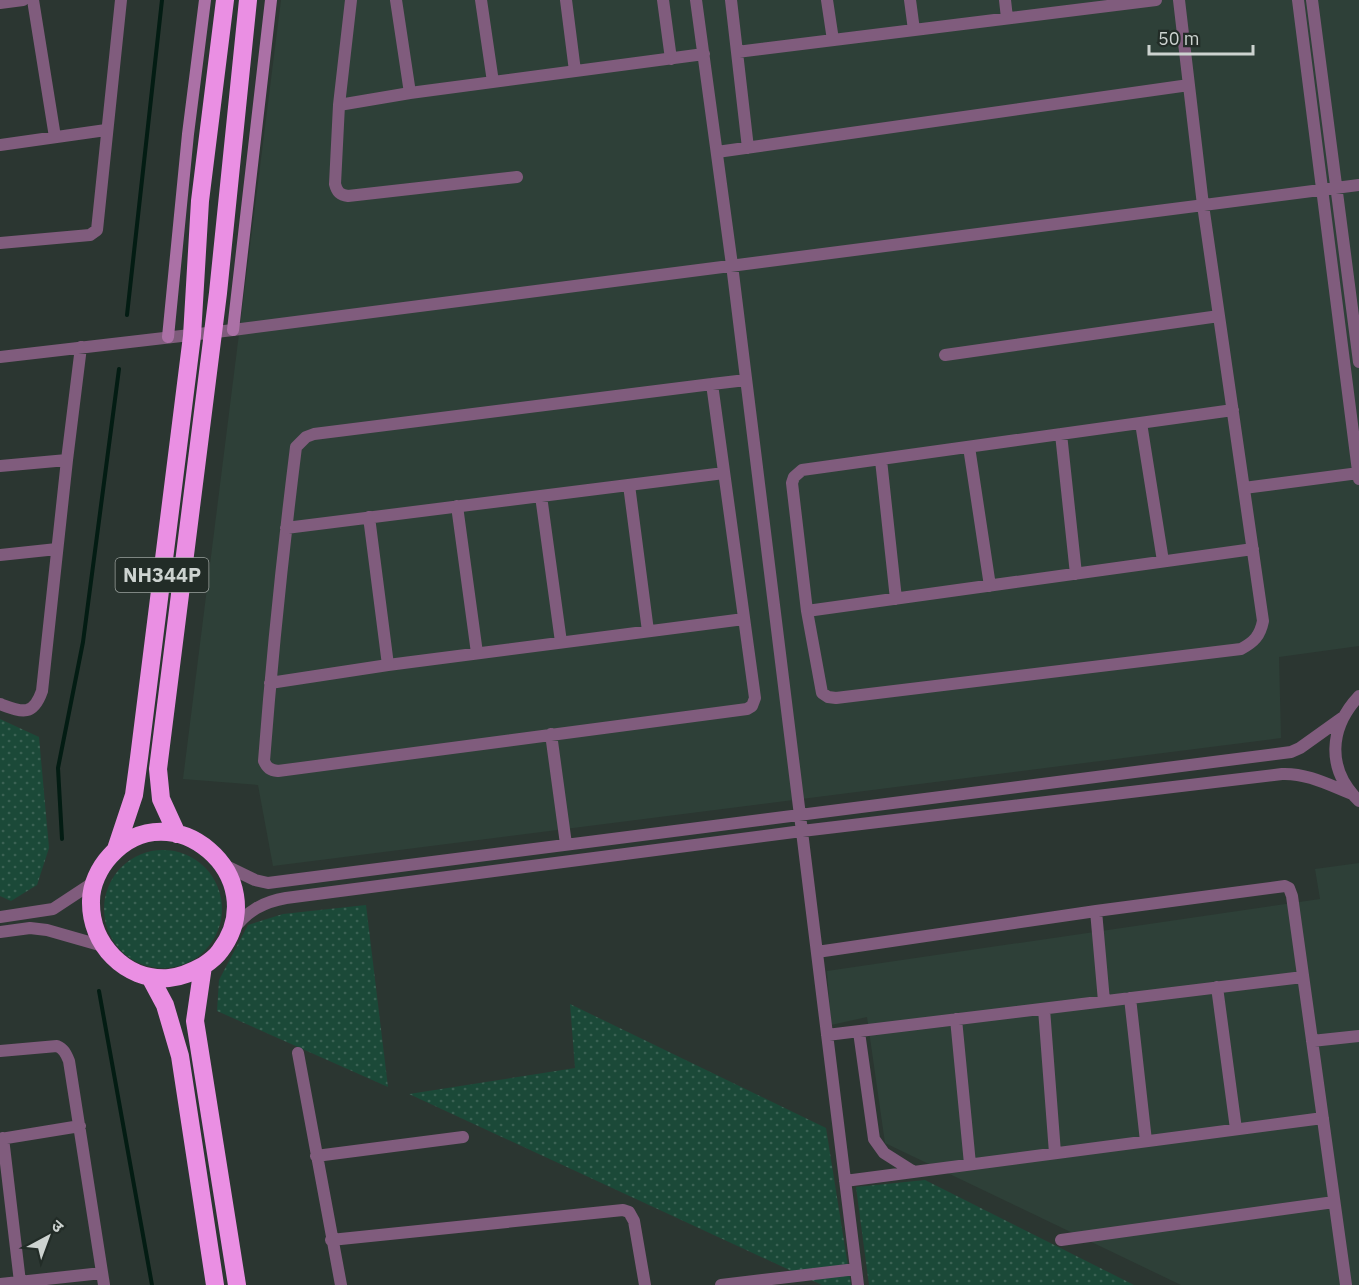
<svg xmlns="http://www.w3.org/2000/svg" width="1359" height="1285" viewBox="0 0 1359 1285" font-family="'IBM Plex Sans','Noto Sans Devanagari',sans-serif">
<defs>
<pattern id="park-dots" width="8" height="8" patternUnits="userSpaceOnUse" patternTransform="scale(1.5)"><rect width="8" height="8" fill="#1b4938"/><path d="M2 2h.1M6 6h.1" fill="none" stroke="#3b6254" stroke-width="1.8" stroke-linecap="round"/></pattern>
</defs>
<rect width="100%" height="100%" fill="#2b3631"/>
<!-- built -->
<path fill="#2e4038" d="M281 0H1359V646L1279 657 1281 738 273 866 258 785 183 779Z
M1359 863V1285H1181L885 1143 867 1017 831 1025 827 971 1320 899 1315 869Z"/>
<!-- park -->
<path fill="url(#park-dots)" d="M0 719 39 737 49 848 37 885 11 901 0 896Z
M104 909a59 59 0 1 1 118 0a59 59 0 1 1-118 0Z
M366 905 388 1087 217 1011 219 980 248 925 283 914Z
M570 1004 826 1128 851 1285H822L409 1094 575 1068Z
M925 1180 1134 1285H869L856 1187Z"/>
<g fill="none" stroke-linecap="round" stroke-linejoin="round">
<!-- stream -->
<path stroke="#031c13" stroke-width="4" d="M127 315 162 0
M62 839 58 768 83 642 119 369
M99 991 152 1285"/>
<!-- street -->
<path stroke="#805c7d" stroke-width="12" d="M33 0 55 137
M351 0 339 105 335 184C337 192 340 195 348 196L517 177
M396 0 410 93
M481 0 493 82
M566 0 575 71
M663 0 671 59
M696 0 732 265 858 1285
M731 0 748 148
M827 0 833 40
M910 0 914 30
M1005 0 1007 18
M1179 0 1203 205 1263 621C1260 636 1254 642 1241 649L836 698 828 697 822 693 807 611 792 483 794 477 802 470 1233 410
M1298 0 1359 479
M1312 0 1359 362
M0 3 23 0
M737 52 1156 0
M339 105 410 93 704 54
M0 145 106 130
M717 152 1189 85
M0 243 90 235 97 230 121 0
M945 355 1219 316
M0 357 233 330 1359 185
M712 384 755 698 752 706 747 709 278 771C270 770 267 768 264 761 272 656 283 551 296 447L306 437 314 434 712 384 746 380
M1141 423 1163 561
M1061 434 1076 574
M969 447 990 586
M881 460 896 599
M0 466 67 460
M629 485 648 631
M1244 488 1359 473
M541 496 561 642
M457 506 477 653
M369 517 388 665
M286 528 724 473
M0 555 57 549
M807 611 1253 549
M270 683 388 665 744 619
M1359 696C1329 728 1326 769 1359 801
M0 704C22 712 33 717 42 691L67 460 81 347
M551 734 566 844
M224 865 255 880 268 883 1291 752 1300 748 1342 718
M1096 911 1104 1001
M0 917 53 909 94 882
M233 930C247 911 263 902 286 898L802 831 1282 774C1307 773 1329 785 1352 794
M0 932 30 928 47 930 103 946
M817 952 1096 911 1285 886 1289 888 1292 896 1346 1285
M1217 987 1236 1129
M1130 998 1146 1141
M1044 1009 1055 1153
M956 1019 970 1164
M859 1032 874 1139 884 1153 914 1172
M827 1035 1303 977
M1312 1041 1359 1036
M0 1051 57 1046C64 1049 66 1054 69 1061L104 1285
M298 1053 341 1285
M3 1138 20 1282
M0 1139 80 1126
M316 1156 463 1137
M845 1181 1323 1118
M331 1240 623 1210 629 1212 634 1221 645 1285
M1061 1240 1334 1202
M0 1284 102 1273
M721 1285 856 1269"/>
<!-- secondary -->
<path stroke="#ab71a6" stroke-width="12" d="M233 330 271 0
M168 337 188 134 205 0"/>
<!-- highway -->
<path stroke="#ea8fe3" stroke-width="18" d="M177 834 161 799 158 769 218 293 248 0
M116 849 134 795 139 758 192 336 200 201 225 0
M203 966C192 972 182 977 169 978 125 981 90 944 91 901 91 885 99 868 110 856 171 788 276 877 220 951 216 957 209 962 203 966L195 1021 237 1285
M150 977 165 1005 180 1056 215 1285"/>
</g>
<g text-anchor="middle" stroke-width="5" stroke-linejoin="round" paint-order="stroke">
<!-- shield labels -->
<rect fill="#222c27" stroke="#9aa19d" stroke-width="1.5" x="115.5" y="558" width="93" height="34" rx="4.5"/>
<g font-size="20" font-weight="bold" fill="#cdd3d0">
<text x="162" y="582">NH344P</text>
</g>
</g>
<!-- north arrow -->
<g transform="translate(48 1237) rotate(41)" stroke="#222c27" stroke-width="4.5" paint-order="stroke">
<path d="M0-4.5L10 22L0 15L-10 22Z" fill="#cdd3d0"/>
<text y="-9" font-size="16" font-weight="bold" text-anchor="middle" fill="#cdd3d0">उ</text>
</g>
<!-- scale -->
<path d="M1149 45v9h104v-9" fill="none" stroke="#cdd3d0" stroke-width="3"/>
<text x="1158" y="45" font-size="18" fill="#cdd3d0" stroke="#222c27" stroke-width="4.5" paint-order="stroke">50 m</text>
</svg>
